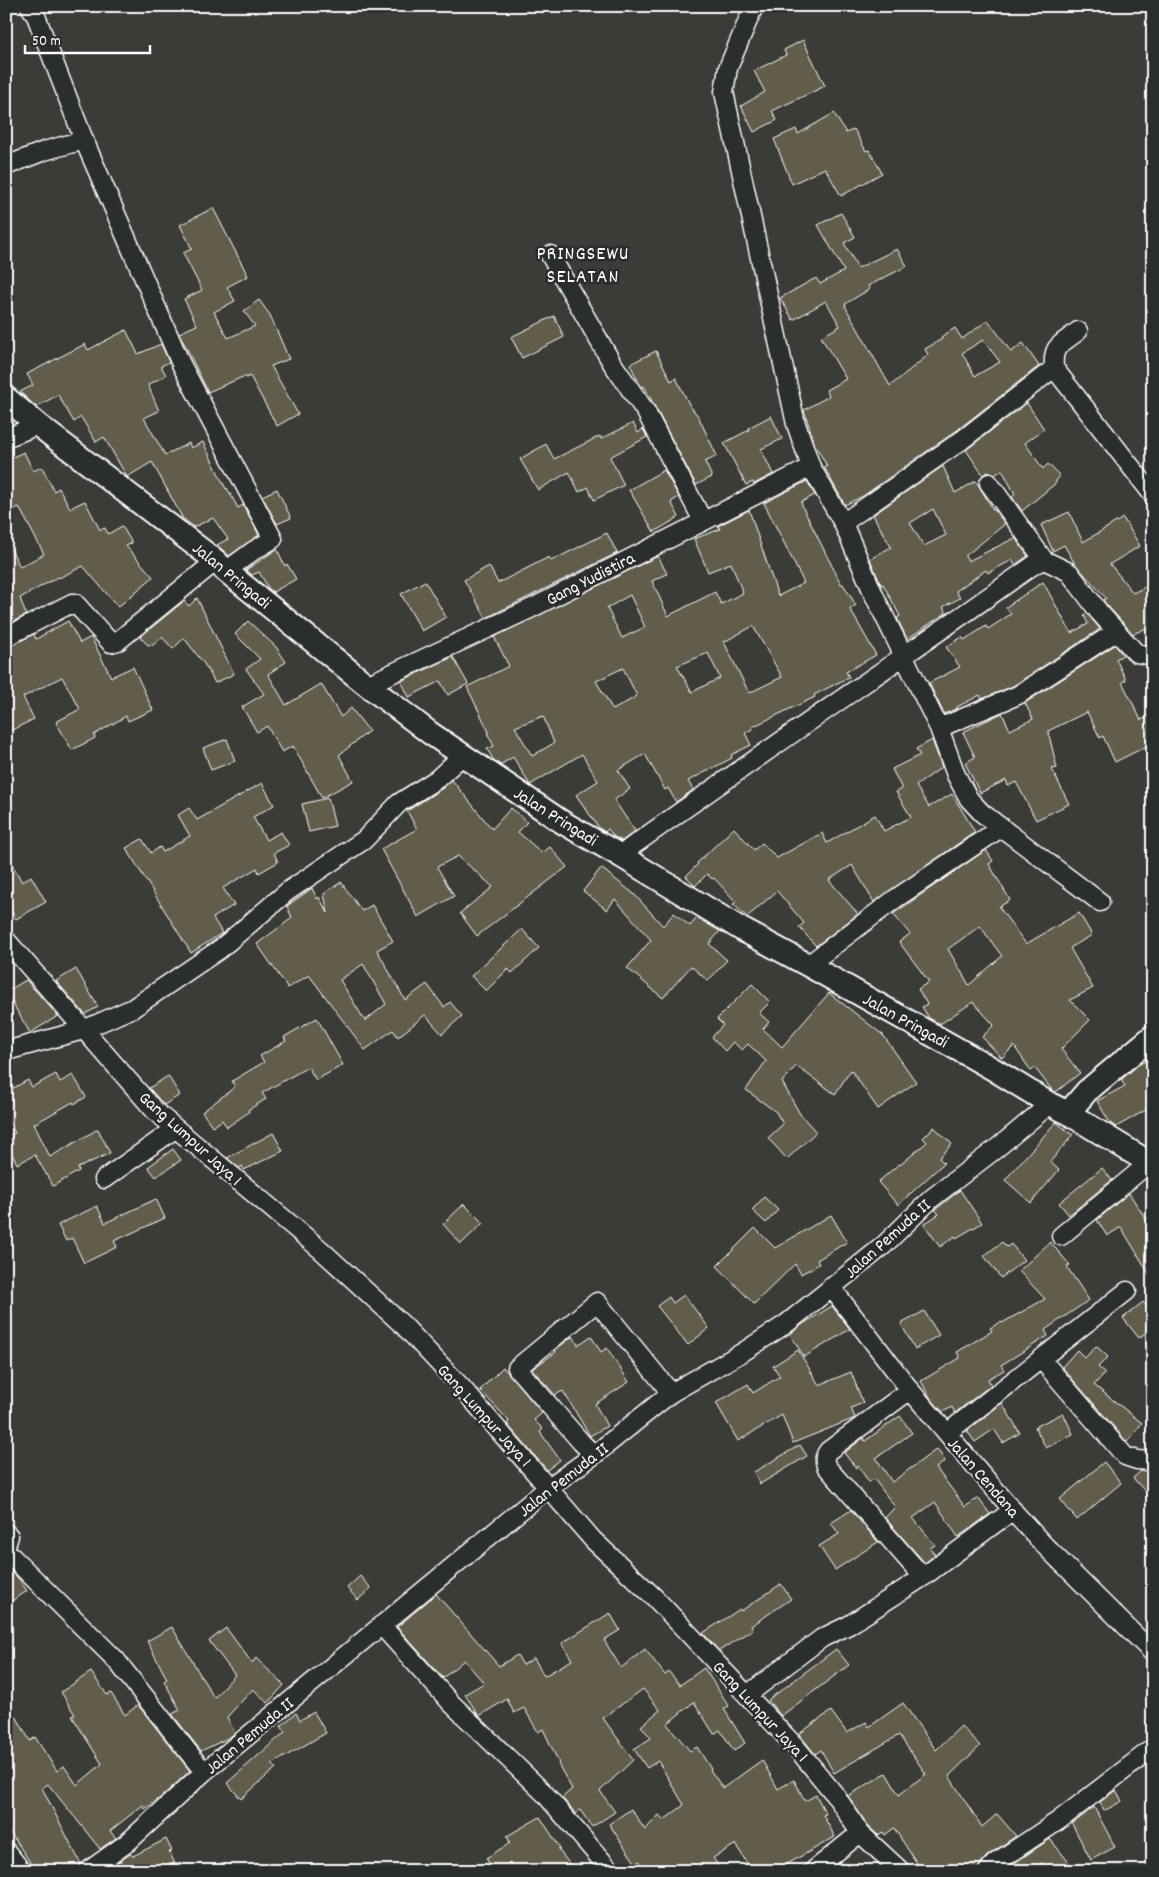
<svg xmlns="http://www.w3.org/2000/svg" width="1159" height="1877" viewBox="0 0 1159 1877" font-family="Dekko,sans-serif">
<rect width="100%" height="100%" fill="#3b3b37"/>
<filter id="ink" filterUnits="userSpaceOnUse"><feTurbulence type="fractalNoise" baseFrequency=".02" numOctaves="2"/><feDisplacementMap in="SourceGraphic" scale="10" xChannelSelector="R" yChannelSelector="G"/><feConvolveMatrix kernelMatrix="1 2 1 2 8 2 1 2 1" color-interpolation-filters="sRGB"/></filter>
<g filter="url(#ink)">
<!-- building -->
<path fill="#625b4b" stroke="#fff" fill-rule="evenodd" d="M803 40 825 86 772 111 777 120 754 132 741 106 765 92 754 71 786 55 784 50Z
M834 113 846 133 854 129 866 151 869 150 882 173 841 196 825 168 792 184 774 139 796 129 798 134Z
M213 208 248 276 227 287 235 301 214 312 228 338 255 326 244 311 259 300 270 315 289 359 271 366 298 414 277 426 250 376 246 378 245 376 208 392 179 333 197 325 184 299 202 290 183 253 192 249 180 225Z
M841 213 855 237 844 243 858 268 897 249 907 266 868 286 870 289 845 304 846 306H845L890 386 928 355 925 349 942 339 941 337 955 328 962 339 988 320 1011 352 1023 343 1039 366 956 431 863 496 845 505 824 467 827 466 815 445 804 410 829 396 826 390 846 379 821 337 840 326 826 301 793 320 780 298 816 278 820 284 844 271 818 225ZM983 340 1000 362 975 376 962 353Z
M554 316 564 337 522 358 511 337Z
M126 330 138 354 161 344 169 362 161 366 166 375 148 385 159 411 144 418 165 455 189 443 191 448 203 442 226 489 227 488 238 508 243 505 259 535 229 556 217 545 228 539 213 518 194 527 181 517H182L152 462 127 477 104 437 96 442 81 417 74 422 58 395 36 407 20 392 33 385 27 374 85 344 88 350Z
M656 351 671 381 676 378 690 406 698 416 717 456 705 462 712 477 696 485 644 386 642 387 640 385 630 364Z
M1027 403 1044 429 1025 443 1043 469 1048 464 1060 476 1056 481V483L1022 511 1012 497 1015 494 1002 470 995 475 988 472 983 475 966 450Z
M771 416 782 439 761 449 773 474 754 484 753 482 746 485 724 443 749 430 748 428Z
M633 423 638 433 643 429 647 437 610 457 624 485 594 500 588 487 579 492 569 472 538 490 520 459 546 444 554 459 600 436 601 439Z
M24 452 33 471 42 467 54 491 59 488 70 508 85 501 100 530 105 528 108 534 122 526 132 543 126 546 153 577 118 607 83 566 59 578 58 577 20 598 26 615 6 625V539L20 567 44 554 19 507 6 513V460Z
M943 466 955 493 976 481 994 511 995 510 1005 524 965 556 968 561 1015 538 1028 556 1015 565 1012 560 988 573 986 570 956 591 960 598 943 607 946 613 907 639 897 618 900 616 883 584 881 585 870 559 891 547 873 515ZM933 509 946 535 924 546 910 523Z
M664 470 679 497 671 502 679 517 654 532 629 490Z
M807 481 815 495 801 502 803 508 841 584H843L856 605 850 609 876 655 846 672 849 677 814 695 815 697 752 727 753 729 745 733 751 745 731 755 732 758 688 781 693 790 676 802 668 788 665 790 645 754 618 770 630 789 614 800 635 831 622 841 613 836 608 829 605 832 599 828 576 795 598 781 582 754 530 785 513 757 500 765 493 759 487 749 494 746 487 733 489 732 467 687 509 666 494 637 658 556 667 574 652 581 668 616 715 592 721 604 743 593 731 563 708 572 694 539 720 529 718 526 749 510 778 596 804 583 764 503ZM630 595 645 627 622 638 607 608ZM753 626 782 677 749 693 724 642ZM708 653 720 678 692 692 677 666ZM623 668 637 696 613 710 596 681ZM543 716 554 743 532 756 515 727Z
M277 489 291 518 277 524 262 496Z
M1069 512 1083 542 1123 518 1140 546 1110 564 1133 593 1153 583V625L1133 634 1107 605 1103 600 1106 598 1075 564 1064 545 1053 551 1041 525Z
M607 533 617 553 486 618 464 580 489 566 498 583 549 557 551 561Z
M277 549 285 566 287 564 296 579 273 592 269 589 259 572 252 575 246 570Z
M425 581 446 617 422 631 401 594Z
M1043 582 1071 633 1088 624 1084 615 1087 613 1100 629 1013 686 982 699 980 695 957 707 958 708 944 714 929 683 960 667 946 647 962 637 964 640 986 626 988 629 1011 614 1006 607Z
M197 598 234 674 215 683 205 665 184 638 173 649 162 637 153 645H148L140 637 184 601 189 606Z
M68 621 80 643 91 637 111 677 133 667 153 710 128 721 126 716 94 735 95 738 72 750 56 722 80 709 62 677 23 697 34 719 6 733V648L34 634 36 639Z
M248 621 276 647 286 662 268 674 286 705 321 684 341 717 351 708 369 731 339 755 353 781 322 798 293 746 282 752 267 726 257 732 242 707 264 694 246 669 260 659 235 634Z
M1115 645 1123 655 1116 659 1126 680 1122 682 1141 720 1153 714V743L1115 762 1103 736 1100 738 1087 712 1048 731 1057 768 1052 769 1069 804 1036 820 1016 782 1008 786 1006 780 980 793 965 763 975 757 963 732 1002 713 1010 730 1033 719 1025 703Z
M453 657 468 684 448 695 440 681 409 697 401 681Z
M227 739 235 761 211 770 203 748Z
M932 740 942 767 916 786 929 807 952 794 975 832 874 902 852 865 829 880 858 914 816 946 799 927 804 923 777 891 747 917 733 904 736 902 714 878 712 879 707 874 695 886 686 876 698 864 697 863 734 828 754 850 762 843 777 858 822 833 827 843 875 815 884 831 911 817 896 792 902 789 892 769 920 755 916 749Z
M452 780 492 829 511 808 527 822 518 832 542 853 550 847 567 867 477 936 460 913 493 887 458 856 437 867 454 896 418 917 381 849 417 829 407 811 443 788Z
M262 783 274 805 253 817 266 840 281 832 289 845 274 853 278 862 259 873 257 868 223 888 234 905 213 918 222 933 191 953 126 848 142 839 151 853 160 847 163 852 190 836 178 815 189 808 197 820Z
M328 798 335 826 309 832 302 804Z
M986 850 993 861 989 864 1010 900 999 907 1026 944 1079 913 1092 935 1070 948 1093 988 1070 1000 1090 1020 1061 1049 1080 1073 1056 1092 1051 1089 1035 1068 1031 1071 1014 1046 1002 1058 982 1037 994 1025 973 1002 940 1024 929 1018 922 1007 927 1004 918 989 929 982 899 942 910 934 893 914ZM980 926 1002 956 969 985 948 949Z
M6 854 22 882 31 876 46 902 16 919 6 902Z
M601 868 634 894 663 926 674 913 690 926 697 918 720 931 709 944 727 960 708 981 691 966 663 998 627 968 651 940 615 899 607 910 583 891Z
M341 882 362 911 372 905 393 941 377 950 405 1000 427 984 444 1007 450 1002 462 1016 442 1034 425 1015 398 1037 393 1030 365 1050 309 975 288 988 257 944 292 918 287 906 312 888 317 899 319 897 328 913 324 894ZM363 964 386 1004 365 1021 340 980Z
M522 929 539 948 512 973 508 969 486 991 471 976Z
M76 969 98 1007 85 1014 56 981Z
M26 980 58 1016 30 1033 6 992Z
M752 984 770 1002 759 1013 769 1022 763 1029 782 1047 829 993 883 1035 916 1082 878 1109 851 1070 835 1094 796 1066 782 1082 800 1114 816 1132 787 1159 768 1138 783 1124 776 1112 746 1090 766 1061 748 1044 742 1050 733 1042 725 1051 712 1037 723 1025 717 1019Z
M317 1018 343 1065 316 1080 308 1067 262 1093 266 1099 248 1110 249 1112 227 1127 222 1120 213 1127 202 1112 235 1087 232 1081 264 1062 260 1056 286 1041 284 1037Z
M1153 1057V1106L1116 1127 1110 1123 1097 1101 1125 1086 1121 1080 1138 1065Z
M56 1074 60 1082 73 1075 86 1097 74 1104 73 1102 34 1124 50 1157 98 1129 110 1153 78 1168 79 1171 53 1186 35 1155 17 1164 6 1141V1137L15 1133 6 1117V1092L28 1080 32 1087Z
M168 1076 180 1095 164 1105 149 1088Z
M1056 1122 1073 1135 1050 1162 1059 1170 1031 1203 1005 1180Z
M934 1127 952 1144 939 1158 944 1163 898 1205 878 1182 899 1164 900 1165 927 1142 923 1138Z
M273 1133 283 1151 244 1170 242 1166 239 1168 227 1158Z
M173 1149 181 1160 156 1177 148 1167Z
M1102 1168 1112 1180 1069 1215 1059 1203Z
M960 1190 982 1223 956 1238 955 1236 940 1247 924 1224 939 1214 935 1210Z
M1129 1193 1146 1219 1153 1215V1280L1121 1227 1107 1236 1097 1220Z
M764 1197 778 1210 766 1223 752 1210Z
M156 1199 165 1218 114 1241 117 1247 84 1263 72 1238 66 1241 58 1225 97 1206 105 1223Z
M464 1204 483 1223 461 1244 443 1224Z
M831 1215 847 1242 817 1260 819 1264 801 1274 795 1264 754 1304 717 1266 755 1228 775 1248Z
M1002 1242 1007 1247 1011 1244 1024 1260 1001 1278 984 1256Z
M1050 1242 1070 1265 1067 1267 1089 1300 1045 1330 1048 1336 1001 1365 1004 1370 988 1379 991 1385 955 1413 952 1407 943 1412 931 1399 921 1381 960 1358 957 1352 992 1331 990 1328 1001 1322 1002 1323 1045 1299 1019 1271Z
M684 1295 709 1328 688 1345 657 1306 669 1297 673 1303Z
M1143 1302 1153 1314V1327L1139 1338 1123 1318Z
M832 1306 850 1329 804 1357 790 1334 803 1324Z
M924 1311 939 1335 915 1349 901 1324Z
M573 1336 578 1345 591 1336 601 1352 607 1348 629 1382 595 1404 607 1426 590 1436 563 1391 555 1395 532 1369 556 1352 555 1350Z
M1096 1346 1108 1357 1098 1367 1105 1373 1094 1385 1142 1423 1127 1442 1062 1367 1077 1350 1085 1358Z
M798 1350 819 1385 851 1372 863 1403 851 1408 855 1418 793 1443 782 1415 738 1441 716 1403 748 1384 753 1393 780 1376 773 1366Z
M503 1367 542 1413 534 1420 543 1429 540 1432 560 1460 547 1470 507 1424 509 1421 480 1390Z
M1002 1403 1020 1433 1003 1443 994 1429 975 1442 967 1431Z
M1063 1413 1073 1434 1046 1448 1035 1427Z
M900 1416 912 1433 876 1458 892 1482 937 1449 945 1461 936 1468 965 1507 978 1498 990 1514 958 1537 935 1502 913 1518 935 1545 930 1548 935 1555 925 1563 885 1518 895 1507 874 1479 869 1482 858 1466 856 1468 844 1453 863 1438 865 1441Z
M800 1445 807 1456 760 1484 754 1472Z
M1104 1462 1121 1483 1077 1520 1060 1499Z
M1141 1471 1153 1472V1500L1133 1478Z
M851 1510 878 1542 835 1570 819 1546 839 1534 831 1523Z
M6 1566 19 1579 27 1591 6 1605Z
M360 1576 371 1588 358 1600 347 1588Z
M781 1584 791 1599 751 1626 753 1629 719 1651 703 1633 740 1609 741 1611Z
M436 1594 499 1666 517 1655 523 1665 534 1658 544 1676 572 1660 562 1643 610 1613 620 1630 604 1640 621 1668 645 1649 665 1675 669 1672 680 1685 704 1668 729 1706 724 1709 745 1743 734 1751 720 1730 714 1734 694 1702 667 1724 690 1751 697 1747 711 1769 710 1770 723 1788 762 1760 778 1789 794 1780 805 1801 816 1795 826 1814 823 1815 835 1837 775 1871H751L736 1844 713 1858 722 1871H648L639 1861 636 1864 609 1824 631 1809 645 1830 659 1815 664 1820 684 1805 658 1761 647 1768 634 1749 651 1738 641 1726 660 1710 643 1689 603 1718 633 1760 600 1791 615 1812 592 1827 580 1810 576 1814 562 1798 572 1789 558 1764 559 1763 543 1729 538 1732 524 1708 514 1713 507 1699 479 1716 465 1694 484 1683 464 1660 443 1678 397 1627Z
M172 1627 214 1698 235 1675 209 1641 226 1628 252 1663 256 1658 284 1685 268 1703 253 1689 227 1717 235 1733 228 1738 201 1751 172 1714 180 1710 164 1681 167 1679 147 1641Z
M836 1649 849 1665 781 1716 768 1700Z
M91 1672 107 1695 111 1693 125 1715 138 1705 190 1771 160 1798 145 1809 143 1805 110 1831 116 1838 100 1849 48 1784 42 1788 81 1864 78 1871H36L6 1826V1722L16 1716 30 1741 35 1737 57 1771 64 1766 77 1785 102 1764 72 1716 75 1715 61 1692Z
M903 1703 936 1750 961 1726 980 1746 949 1776 982 1827 997 1814 1016 1836 987 1856 980 1864 978 1871H922L894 1828 885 1835 883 1832 878 1835 868 1826 848 1796 886 1773 899 1795 926 1774 899 1735 834 1773 821 1750 815 1754 799 1734 831 1711 847 1733 866 1722 869 1727Z
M314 1712 326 1733 272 1764 276 1768 241 1799 227 1783 285 1732 281 1726 296 1713 300 1720Z
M1116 1790 1122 1801 1104 1811 1100 1802Z
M1094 1807 1115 1847 1091 1860 1072 1824Z
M540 1817 560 1848 558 1849 575 1871H494L486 1858 510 1843 507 1836Z
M166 1839 172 1851 169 1852 179 1871H107L130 1854 133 1856Z
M1050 1839 1076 1871H1048L1042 1863 1025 1871H1003Z"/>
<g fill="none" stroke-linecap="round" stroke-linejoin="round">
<defs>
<path id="minor" d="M30 6 36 16 84 140 181 364 273 539 253 551 226 571
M754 6 728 68 724 92 796 424 811 467 843 523 874 595 939 728 956 775 969 799 982 813 1100 902
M6 166 44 151 84 140
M550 255 612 363 646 412 703 521
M1078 331C1061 345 1052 344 1054 368L1153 495
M6 438 38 425
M989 483 1044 560
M843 523 962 440 1054 368
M6 637 72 603H75L111 643 118 641 216 561
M367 685 532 608 811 467
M939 728 1018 695 1117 631
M621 856 631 847C765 751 901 659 1035 564L1044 560 1069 572 1099 612 1136 653 1153 656
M6 940 155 1111 320 1249 404 1326 463 1389 593 1540 654 1597 795 1746 836 1796 860 1833 901 1871
M808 965 895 899 1002 827
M6 1051 83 1030 133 1008 220 949 288 891 364 840 399 803 437 779 462 756
M104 1179 175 1129
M1061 1236 1149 1163
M831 1287 910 1390 1016 1514 1044 1545 1153 1653
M1041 1359 1125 1456 1137 1460 1153 1461
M910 1390 828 1451C824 1457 824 1459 826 1466L923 1577
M947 1433 1127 1291
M594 1455 581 1442 517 1368 597 1302 671 1393
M6 1533 9 1536 6 1546
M6 1551 116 1660 204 1772
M381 1625 451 1703 544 1793 611 1871
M747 1695 822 1638 849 1625 923 1577 1013 1510
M6 1851 22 1871
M88 1871 127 1843 204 1772 549 1487 594 1455 671 1393 743 1352 786 1324 883 1246 932 1198 997 1148 1050 1104
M813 1871 860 1833
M988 1871 995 1863 1058 1821 1153 1748"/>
<path id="tertiary" d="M6 398 38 425 216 561 226 571 367 685 430 733 562 822 621 856 741 929 808 965 993 1069 1050 1104 1068 1113 1153 1165
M1068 1113 1087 1091 1153 1036"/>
</defs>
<!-- minor casing -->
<use href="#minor" stroke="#fff" stroke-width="21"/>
<!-- tertiary casing -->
<use href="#tertiary" stroke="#fff" stroke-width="26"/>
<!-- minor -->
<use href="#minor" stroke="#2a2d2e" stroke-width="18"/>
<!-- tertiary -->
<use href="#tertiary" stroke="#2a2d2e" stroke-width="22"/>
</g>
</g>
<g text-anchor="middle" stroke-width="5" stroke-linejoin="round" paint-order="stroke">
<!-- street labels -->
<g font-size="18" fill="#fff" stroke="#2a2d2e">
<text transform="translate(232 575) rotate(39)" y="6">Jalan Pringadi</text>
<text transform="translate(590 578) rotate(-27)" y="6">Gang Yudistira</text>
<text transform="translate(556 816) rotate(32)" y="6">Jalan Pringadi</text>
<text transform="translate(906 1020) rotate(29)" y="6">Jalan Pringadi</text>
<text transform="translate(191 1138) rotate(42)" y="6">Gang Lumpur Jaya 1</text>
<text transform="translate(887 1238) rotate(-42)" y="6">Jalan Pemuda II</text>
<text transform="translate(485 1415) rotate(48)" y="6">Gang Lumpur Jaya 1</text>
<text transform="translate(984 1477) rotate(49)" y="6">Jalan Cendana</text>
<text transform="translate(563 1479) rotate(-38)" y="6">Jalan Pemuda II</text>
<text transform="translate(761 1711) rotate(47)" y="6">Gang Lumpur Jaya 1</text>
<text transform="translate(249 1735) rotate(-40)" y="6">Jalan Pemuda II</text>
</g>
<!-- quarter labels -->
<g font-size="20" letter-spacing="1" fill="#fff" stroke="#2a2d2e">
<text x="583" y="259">PRINGSEWU<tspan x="583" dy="23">SELATAN</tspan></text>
</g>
</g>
<!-- margin -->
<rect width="1159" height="1877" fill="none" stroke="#2a2d2e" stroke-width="25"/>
<rect x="12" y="12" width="1134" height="1852" fill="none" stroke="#fff" stroke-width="2" filter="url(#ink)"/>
<!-- scale -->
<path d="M25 45v8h125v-8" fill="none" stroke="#ffffff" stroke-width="2.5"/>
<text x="32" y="45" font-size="15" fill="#ffffff" stroke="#2a2d2e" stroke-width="4" paint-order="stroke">50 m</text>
</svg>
